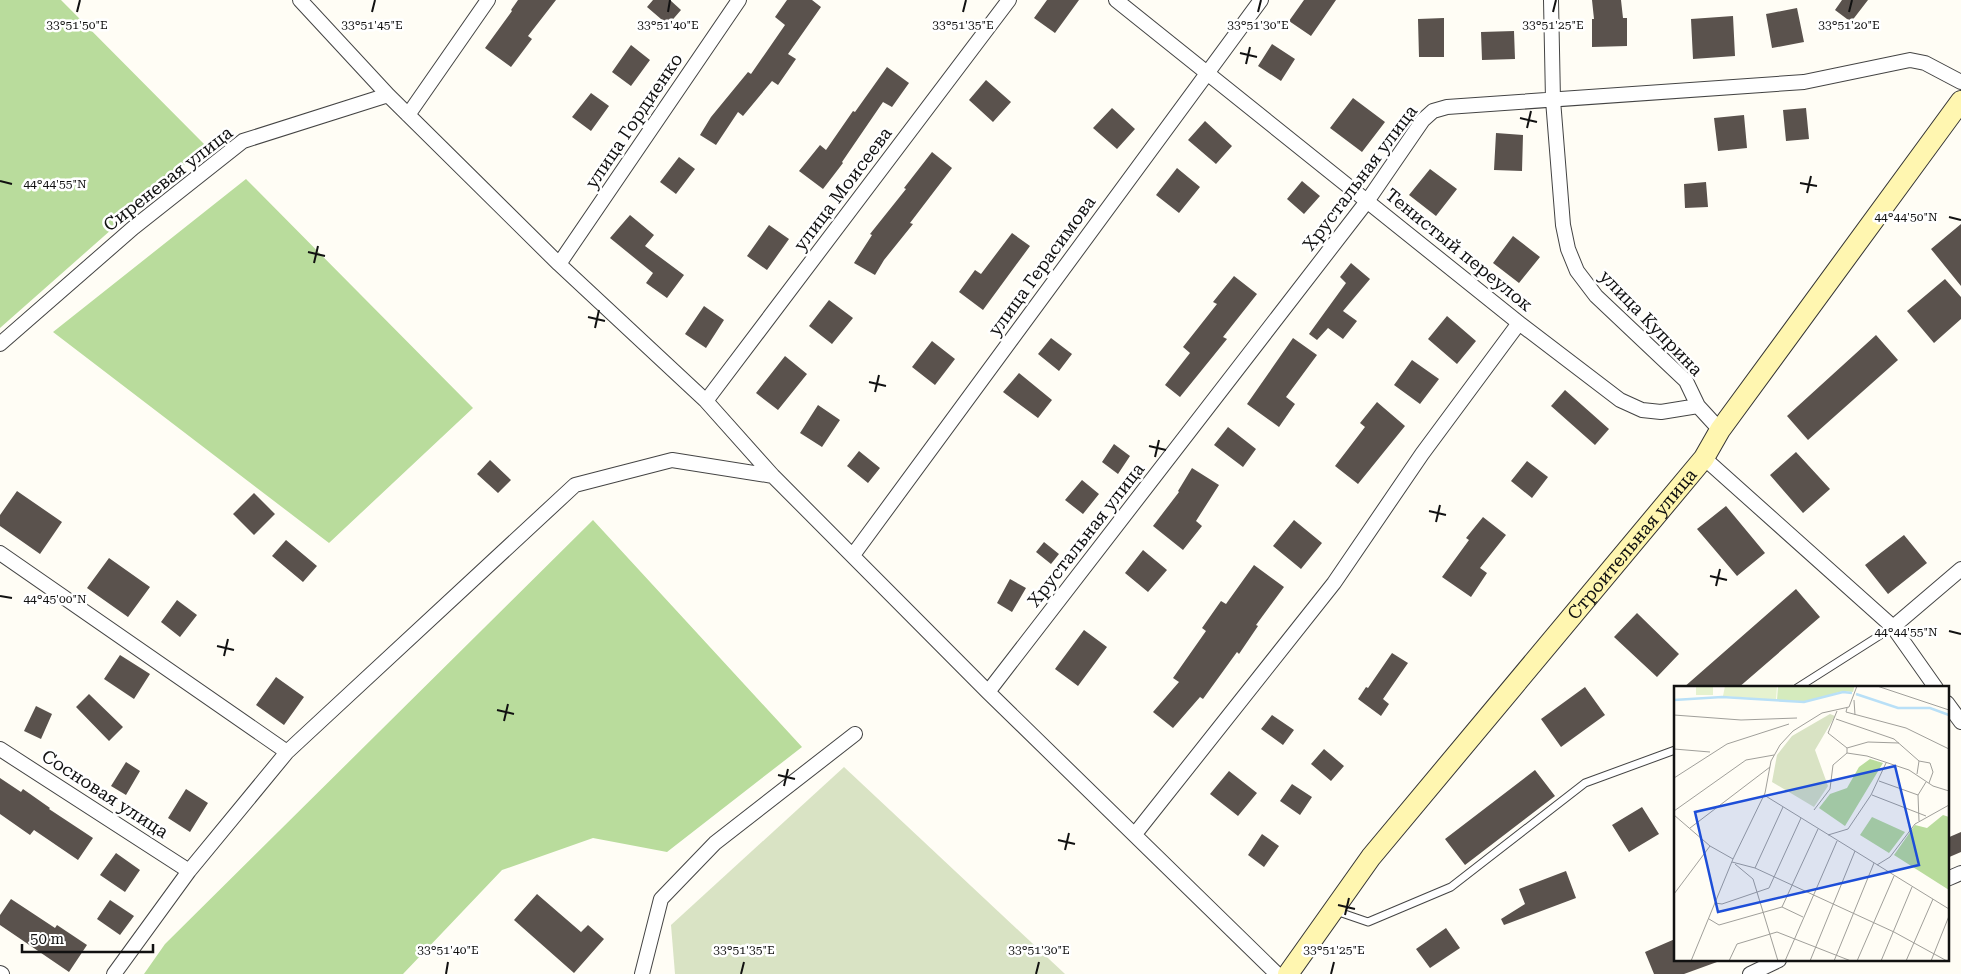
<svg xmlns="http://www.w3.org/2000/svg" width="1961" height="974" viewBox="0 0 1961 974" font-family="'Roboto Serif',serif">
<rect width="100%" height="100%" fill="#fffdf5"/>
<!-- forest -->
<path fill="#b9dc9c" d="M0 0H61L206 146 0 328Z
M246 179 473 408 329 543 53 332Z
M593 520 802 747 667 852 593 838 502 870 403 974H144L165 944Z"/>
<!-- cemetery -->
<path fill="#d9e3c4" d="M844 767 1065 974H675L671 925Z"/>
<!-- building -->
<path fill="#5a524d" d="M518 0H556L528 36 532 39 511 67 485 48 512 11 511 10Z
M653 0H670L681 10 668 25 647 7Z
M787 0H812L821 7 788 54 796 59 778 85 772 81 743 116 738 112 716 145 700 135 711 117 748 72 751 74 785 25 775 17Z
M1047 0H1079L1055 33 1034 18Z
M1304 0H1336L1311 36 1289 21Z
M1592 0H1621L1623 18H1627V46L1592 47V19H1594Z
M1842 0H1868L1851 22 1835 10Z
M1797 8 1804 42 1772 48 1766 14Z
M1733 16 1735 56 1693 59 1691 19Z
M1444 18V57H1419L1418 19Z
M1514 31 1515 59 1482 60 1481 32Z
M1272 44 1295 59 1281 81 1258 66Z
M631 45 650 60 631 86 612 72Z
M887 67 909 83 892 107 883 102 842 162 843 163 823 189 799 171 820 145 826 150 853 111 855 112Z
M986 80 1011 102 993 122 969 100Z
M591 93 609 106 591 131 572 117Z
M1353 98 1385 122 1362 152 1330 128Z
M1112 108 1135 129 1117 149 1093 128Z
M1806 108 1809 139 1786 141 1783 110Z
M1744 115 1747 148 1718 151 1714 118Z
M1205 121 1232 146 1216 164 1188 140Z
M1496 133 1523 135 1522 171 1494 170Z
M932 152 952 168 910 223 913 224 884 260 875 275 854 263 872 235 870 234 906 189 904 188Z
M679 157 695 169 676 194 660 182Z
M1177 168 1200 187 1179 213 1156 195Z
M1430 169 1457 189 1436 216 1409 195Z
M1302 181 1320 196 1304 214 1287 199Z
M1706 182 1708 207 1685 208 1684 184Z
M630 215 654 235 645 246 684 275 667 298 646 283 653 273 610 238Z
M1961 224V286L1931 249Z
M769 225 789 239 767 270 747 256Z
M1012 233 1030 246 983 310 959 292 975 270 981 274Z
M1513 236 1540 257 1519 283 1493 263Z
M1351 263 1370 279 1343 311 1357 321 1343 339 1328 328 1317 340 1309 334 1346 283 1340 277Z
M1234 276 1257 294 1223 337 1227 339 1180 397 1165 385 1190 353 1183 347 1217 304 1213 302Z
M1945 279 1961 297V319L1934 343 1907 311Z
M829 300 853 318 832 344 809 326Z
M704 306 724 320 706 348 685 334Z
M1447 316 1476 341 1457 364 1428 339Z
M1876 335 1898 360 1808 440 1787 416Z
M1051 338 1072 354 1059 371 1038 354Z
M1293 338 1317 355 1286 397 1295 404 1279 427 1247 404Z
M932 341 955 359 935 385 912 367Z
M785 356 807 374 778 410 756 393Z
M1412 360 1439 379 1420 404 1394 385Z
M1019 373 1052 400 1038 418 1003 392Z
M1565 390 1609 429 1595 445 1551 406Z
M1377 402 1405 426 1358 484 1335 466 1365 427 1360 423Z
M818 405 840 420 822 447 800 433Z
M1228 427 1256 449 1243 467 1214 445Z
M1114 444 1130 456 1118 474 1102 462Z
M859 451 880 468 868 483 847 466Z
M1796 452 1830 489 1803 513 1770 475Z
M490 460 511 480 498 493 477 474Z
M1527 461 1548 477 1532 498 1511 481Z
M1192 468 1219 485 1196 521 1202 526 1183 550 1153 526 1179 492 1178 491Z
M1082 480 1099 494 1083 514 1065 500Z
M17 491 62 522 40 554 0 526V515Z
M254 493 275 514 254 535 233 514Z
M1726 506 1765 553 1737 576 1697 529Z
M1483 517 1506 535 1480 568 1487 573 1471 597 1442 577 1469 540 1466 538Z
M1294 520 1322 543 1301 569 1273 546Z
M1904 535 1927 563 1888 594 1865 565Z
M286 540 317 566 303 582 272 556Z
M1044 542 1059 554 1051 564 1036 552Z
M1143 550 1167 570 1148 592 1125 573Z
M109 558 150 587 128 617 87 588Z
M1254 565 1284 587 1256 625 1258 626 1239 654 1237 652 1203 699 1200 697 1173 728 1153 712 1179 682 1173 678 1206 631 1202 628 1221 601 1226 604Z
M1010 579 1026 588 1012 612 997 603Z
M1796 589 1820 617 1738 688H1683Z
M177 600 197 615 180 637 161 622Z
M1637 613 1679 654 1657 677 1614 637Z
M1084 630 1107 647 1078 686 1055 669Z
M1392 653 1408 663 1383 699 1389 704 1381 716 1358 699 1366 687 1368 688Z
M120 655 150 674 134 699 104 679Z
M276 677 304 697 284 725 256 705Z
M1585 687 1605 715 1561 747 1541 719Z
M89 694 123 727 109 741 76 707Z
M36 706 52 714 41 739 24 731Z
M1272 715 1294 730 1283 745 1261 729Z
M1324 749 1344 766 1331 781 1311 764Z
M126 762 140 771 126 795 111 786Z
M1535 770 1555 796 1465 865 1445 839Z
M1229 771 1257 793 1238 816 1210 794Z
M0 778 21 792 23 789 50 808 49 809 93 838 78 860 34 830 30 835 0 814Z
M1292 784 1312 797 1300 815 1280 801Z
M186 789 208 803 190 832 168 818Z
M1642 807 1659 834 1629 852 1612 825Z
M1961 832V852L1947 858V838Z
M1262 834 1279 846 1264 867 1248 855Z
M116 853 140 870 125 892 100 875Z
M1566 871 1576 898 1504 925 1501 919 1525 904 1519 889Z
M537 894 581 932 588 925 604 939 574 973 514 920Z
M11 899 55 928 57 925 87 945 69 972 0 925V915Z
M110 900 134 916 120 935 97 919Z
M1446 928 1460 948 1430 968 1416 949Z
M1675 939V960H1717V962L1684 974H1654L1645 952Z"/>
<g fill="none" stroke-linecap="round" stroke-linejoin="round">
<defs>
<path id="lane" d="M1797 688 1893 627
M1336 911 1368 922 1451 887 1585 783 1675 750"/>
<path id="street" d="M300 0 388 95 559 264 706 401 773 476 988 692 1277 974
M1116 0 1519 323 1620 400 1642 410 1661 412 1698 406 1720 430
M1551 0 1553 100 1563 225 1568 249 1577 271 1596 296 1686 381 1698 406
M408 115 488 0
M559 264 739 0
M0 344 133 228 243 141 388 95
M706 401 1009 0
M1704 458 1893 627 1936 688
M0 553 287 752
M853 555 1261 0
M1893 627 1961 569
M988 692 1368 200 1423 120 1433 111 1447 107 1804 82 1910 60 1925 63 1961 82
M1947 703 1961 722
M0 749 189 871
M1135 834 1334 583 1422 454 1519 323
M1947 879 1961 873
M0 973 2 974
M114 974 189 871 287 752 575 485 672 460 773 476
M642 974 661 899 715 843 855 734
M1750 974 1779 960"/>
<g id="secondary">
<path id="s1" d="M1288 974 1371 857 1704 458 1720 430 1961 101"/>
</g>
</defs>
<!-- lane casing -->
<use href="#lane" stroke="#444" stroke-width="9"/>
<!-- street casing -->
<use href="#street" stroke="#444" stroke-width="16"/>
<!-- secondary casing -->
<use href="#secondary" stroke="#333" stroke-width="22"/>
<!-- lane -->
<use href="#lane" stroke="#fff" stroke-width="7"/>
<!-- street -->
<use href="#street" stroke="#fff" stroke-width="14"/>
<!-- secondary -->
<use href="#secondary" stroke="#fff6b0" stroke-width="20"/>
</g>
<!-- ticks -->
<path fill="none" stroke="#111" stroke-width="2" d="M77 12 80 0M372 12 375 0M668 12 670 0M963 12 966 0M1258 12 1261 0M1553 12 1556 0M1849 12 1852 0M1240 53 1257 57M1246 64 1250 47M1520 118 1537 122M1527 128 1531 111M0 181 12 184M1800 183 1817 186M1807 193 1811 176M1949 217 1961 220M308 252 325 256M314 263 318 246M588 317 605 321M595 328 599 310M869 382 886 386M875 392 879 375M1149 446 1166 450M1155 457 1159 440M1429 511 1446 515M1436 522 1440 505M1710 576 1727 580M1716 586 1720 569M0 596 12 598M1949 631 1961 634M217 646 234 650M224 656 228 639M497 710 514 714M504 721 508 704M778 775 795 779M784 786 788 769M1058 840 1075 844M1065 850 1069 833M1338 905 1355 909M1345 915 1349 898M446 974 448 962M741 974 744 962M1036 974 1039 962M1331 974 1334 962"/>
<g text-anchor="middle" stroke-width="5" stroke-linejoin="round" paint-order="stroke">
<!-- street labels -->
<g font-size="18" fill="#111" stroke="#fff">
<text transform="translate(634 121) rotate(-56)" y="6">улица Гордиенко</text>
<text transform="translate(1360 178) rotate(-53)" y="6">Хрустальная улица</text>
<text transform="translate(168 179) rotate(-38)" y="6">Сиреневая улица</text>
<text transform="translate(843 189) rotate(-53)" y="6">улица Моисеева</text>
<text transform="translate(1459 250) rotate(39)" y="6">Тенистый переулок</text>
<text transform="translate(1042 266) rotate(-54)" y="6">улица Герасимова</text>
<text transform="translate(1651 323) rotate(46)" y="6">улица Куприна</text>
<text transform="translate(1086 535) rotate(-52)" y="6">Хрустальная улица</text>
<text dy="6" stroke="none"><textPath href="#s1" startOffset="551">Строительная улица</textPath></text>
<text transform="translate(105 794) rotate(33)" y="6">Сосновая улица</text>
</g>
</g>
<!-- overview -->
<g transform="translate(1674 686)">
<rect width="275" height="275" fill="#fffdf5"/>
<path d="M104 0H180V2L179 6 169 5 131 16 103 14Z" fill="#d5ebbd"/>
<path d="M196 73 209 77 171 140 145 122 156 108 173 102 185 81ZM269 129 275 131V204L220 169 241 139 253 142ZM198 131 231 146 215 167 186 149Z" fill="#b9dc9c"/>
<path d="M156 28 161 30 141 64 154 100 140 121 98 96 103 69 118 50Z" fill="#d9e3c4"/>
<path d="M22 0H39V9H22ZM51 0H103L102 14 49 10Z" fill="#e6f2cf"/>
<path fill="none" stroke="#b9e0f7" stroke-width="2.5" d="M182 8 224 22H256L275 29M0 14 48 11 130 16 169 6 178 7"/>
<path fill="none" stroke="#a09f9a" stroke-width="1" d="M203 0 275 24M180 14 181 29M173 22 172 26 232 42 275 63M163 25 154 47 173 62V67M0 29 67 34 123 32M162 33 220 53 245 75M173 62 194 56 225 57M0 63 36 66M243 88 245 75 256 77 259 86 255 97M0 92 53 58 115 38M205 95 244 109M90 109 275 223M198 109 252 130M140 124 156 103 159 79 173 67 193 70 235 84 259 100 275 105M0 125 72 74 100 69M0 129 36 160 59 173M245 135 244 109 252 96M16 142 96 81M154 149 174 143 197 109 212 77M58 176 81 182 220 246 273 275M61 178 79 193 104 275M203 179 216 171 241 138 275 119M81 182 109 121M0 208 36 160M41 217 48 218 95 202 127 132M108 221 129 231M35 233 45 239 108 221 144 143M17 275 59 173 91 107 97 75 106 59 119 45 148 27 175 21 183 0M55 275 63 258 103 246 177 275M111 275 163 155M136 275 181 165M160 275 200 177M183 275 220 190M207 275 238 201M232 275 259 213M257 275 275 230"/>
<path fill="#1d4ed8" fill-opacity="0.15" stroke="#1d4ed8" stroke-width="2.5" d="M221 80 245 179 44 226 21 126Z"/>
<rect width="275" height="275" fill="none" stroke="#111" stroke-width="2.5"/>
</g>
<g font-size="12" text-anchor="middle" fill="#111" stroke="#fff" stroke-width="5" stroke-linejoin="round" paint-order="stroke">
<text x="77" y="29">33°51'50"E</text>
<text x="372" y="29">33°51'45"E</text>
<text x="668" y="29">33°51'40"E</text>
<text x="963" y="29">33°51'35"E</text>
<text x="1258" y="29">33°51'30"E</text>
<text x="1553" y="29">33°51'25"E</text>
<text x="1849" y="29">33°51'20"E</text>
<text x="55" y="188">44°44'55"N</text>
<text x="1906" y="221">44°44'50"N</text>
<text x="55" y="603">44°45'00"N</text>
<text x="1906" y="636">44°44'55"N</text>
<text x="448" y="954">33°51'40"E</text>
<text x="744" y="954">33°51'35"E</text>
<text x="1039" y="954">33°51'30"E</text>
<text x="1334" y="954">33°51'25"E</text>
</g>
<!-- scale -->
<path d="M22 944v8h131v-8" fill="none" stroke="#111111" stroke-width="2.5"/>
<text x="30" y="944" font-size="15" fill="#111111" stroke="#ffffff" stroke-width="4" paint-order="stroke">50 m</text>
</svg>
